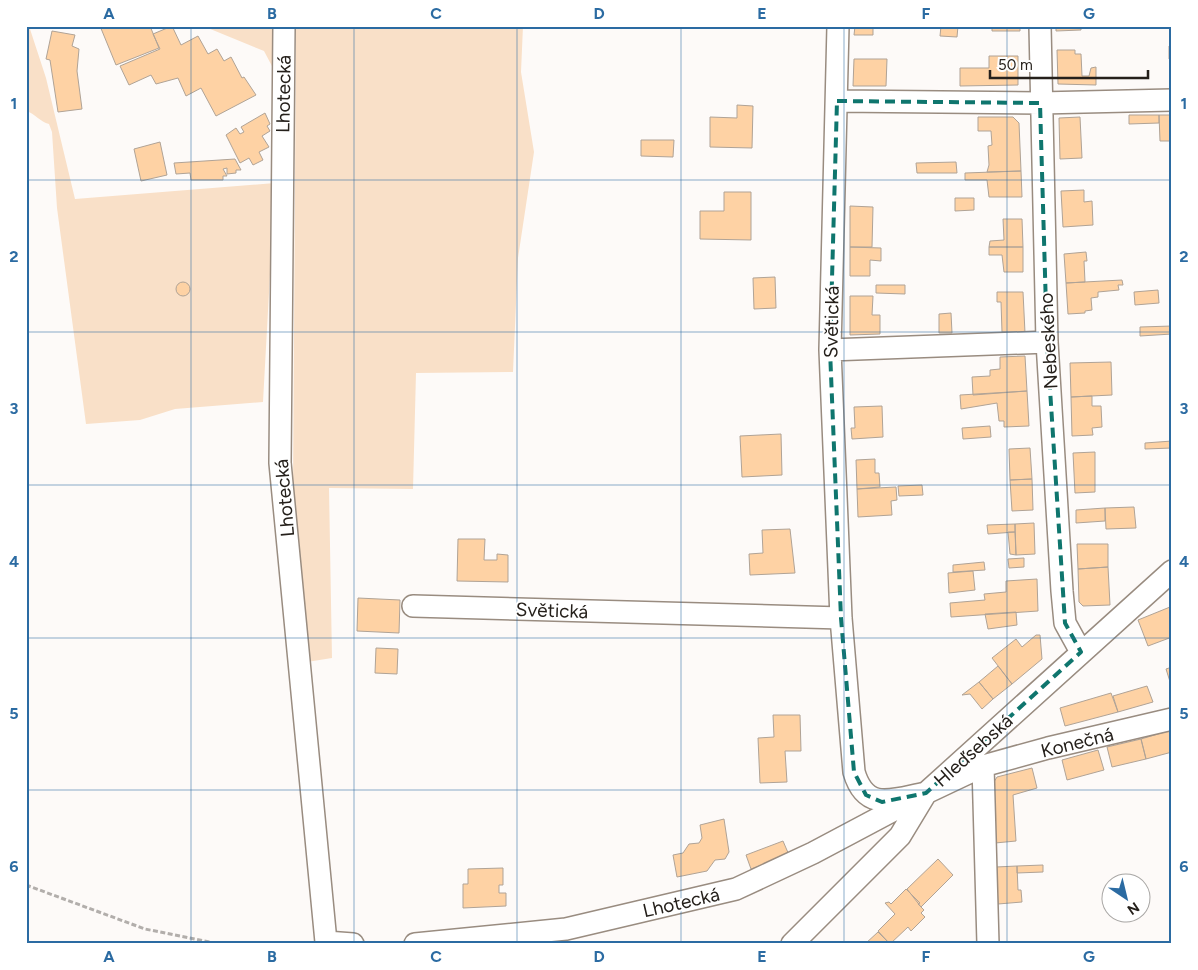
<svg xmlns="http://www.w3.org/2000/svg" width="1198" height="970" viewBox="0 0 1198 970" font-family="Figtree,sans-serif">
<rect width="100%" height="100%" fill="#fdfaf8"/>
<!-- green -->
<path fill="#f9e0c8" d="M26 26H29L46 78 75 199 275 183 263 402 175 409 140 420 86 424 57 208 52 132 49 124C40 122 36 114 26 111Z
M203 26H275L273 68 264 51Z
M296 26H523L521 72 534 152 518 258 513 372 416 373 413 489 329 488 332 658 307 662 293 493Z"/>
<!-- building -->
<path fill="#fed2a4" stroke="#b0a396" d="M100 26H150L159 48 116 65Z
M172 26 181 45 198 36 208 54 217 49 224 61 231 57 242 78 244 77 256 95 216 116 201 88 186 96 178 78 156 84 151 75 129 85 120 66 160 49 153 34Z
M855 26H873V35H854Z
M941 26H958L957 37 940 36Z
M992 26H1020V31H992Z
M1056 26H1081V30L1056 31Z
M52 31 75 35 72 46 79 49 77 71 82 109 58 112 50 60 46 59Z
M1169 46H1172V59H1169Z
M1057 50H1075V54H1081L1082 76H1089L1091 68 1096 67V85L1058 84Z
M989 56H1018V85L960 86V68H989Z
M854 59H887L886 86H853Z
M737 105 753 106 752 148 710 147V117L737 118Z
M265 113 270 124 267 126 270 131 262 136 269 147 259 152 263 160 253 165 249 158 240 163 226 135 236 128 240 134 244 132 241 127Z
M1129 115H1159V123L1129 124Z
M1159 115H1172V141H1160Z
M978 117H1013L1019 123 1021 171 987 172 989 165 988 146 992 145 991 131H978Z
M1080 117 1082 158 1060 159 1059 118Z
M641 140H674L673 157 641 156Z
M160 142 167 175 141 181 134 149Z
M235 159 241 170H236V173L227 174V168L223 169 227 176H223V180H191L190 173 176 174 174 163Z
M956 162 957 173H917L916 163Z
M1021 171 1022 197H989L987 180H965V173Z
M1084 190V202L1092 201 1093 225 1063 227 1061 191Z
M724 192H751V240L700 239V211H724Z
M955 198H974V210L955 211Z
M850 206 873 207 872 247H850Z
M1003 219H1022L1023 247H989L990 241 1004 240Z
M850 247 881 248V261L870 260V276H850Z
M989 247H1023V272H1004L1002 255H989Z
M1086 252 1087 261H1084L1085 282 1066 283 1064 254Z
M775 277 776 308 754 309 753 278Z
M1122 280 1123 285H1118L1119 290 1098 292V297L1091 298 1092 310 1085 311V313L1068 314 1066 283Z
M176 289a7 7 0 1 1 14 0a7 7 0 1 1-14 0Z
M876 285H905V294L876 293Z
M1158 290 1159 303 1135 305 1134 292Z
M997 292H1023L1025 333 1002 332 1001 302H997Z
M850 296H873L872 315H880V334L850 335Z
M951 313 952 333H939V314Z
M1172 326V334L1140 336V327Z
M1025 356 1027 391 973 395 972 377 990 376V370L1000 369V357Z
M1111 362 1112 395 1071 397 1070 363Z
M1027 391 1029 426 1004 427V421H999L997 403 961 409 960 395Z
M1092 396V406H1101L1102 427 1092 428 1093 435 1072 436 1071 397Z
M882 406 883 437 852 439 851 428H855L854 407Z
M990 426 991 437 963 439 962 428Z
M781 434 782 475 742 477 740 436Z
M1172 441V448L1145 449V443Z
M1030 448 1032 479 1010 480 1009 449Z
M1095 452V492L1075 493 1073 453Z
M875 459V473H879L880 487 857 489 856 460Z
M1032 479 1033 510 1012 511 1010 480Z
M922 485 923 495 899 496 898 486Z
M896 487 897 500 891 501 892 515 858 517 857 489Z
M1134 507 1136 528 1106 529 1105 508Z
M1105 508V521L1076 523V510Z
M1034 523 1035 554 1016 555 1015 524Z
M1015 524V532L988 534 987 525Z
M790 529 795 573 750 575 749 554 763 553 762 530Z
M1008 532H1015L1016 555 1010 554Z
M458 539H485L484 560H497V554L508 555V582L457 581Z
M1077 544H1108V567L1078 569Z
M1024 558V567L1009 568 1008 559Z
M984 562 985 570 953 572V565Z
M1108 567 1110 605 1083 606 1079 602 1078 569Z
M973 571 975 590 949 593 948 573Z
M1037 579 1038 611 951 617 950 603 985 600 984 594 1006 592V581Z
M358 598 400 600 399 633 357 631Z
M1170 607 1172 637 1148 646 1138 620Z
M1016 612 1017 625 988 629 985 614Z
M1036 635H1040L1042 659 1012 684 992 658 1016 639 1022 647Z
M376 648 398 649 397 674 375 673Z
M998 666 1012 684 993 699 979 682Z
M1172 667V688L1166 669Z
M979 682 993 699 982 709 970 694 962 695Z
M1147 686 1153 702 1118 712 1113 696Z
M1111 693 1118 712 1065 726 1060 708Z
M773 715H800L801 751H785L787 782 760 783 758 738 774 737Z
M1168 731H1172V752L1146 759 1141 739Z
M1141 739 1146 759 1112 767 1107 747Z
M1098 750 1104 770 1067 780 1062 760Z
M1032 768 1037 788 1013 795 1016 841 995 843 992 785 997 777Z
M724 819 729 852 725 859 715 860 707 871 677 877 673 855 683 853 689 844 699 843 702 838 700 825Z
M783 841 789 855 751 869 746 855Z
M938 859 953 875 921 907 907 889Z
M1043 865V872L1017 873V866Z
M1017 866 1018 890H1021L1022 902 998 904 996 867Z
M503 868V885H499V893H506V906L463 908V884H468V869Z
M906 889 920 903 918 904 924 910 921 913 925 917 911 931 908 927 890 944 878 931 895 914 885 903 889 902 891 904Z
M878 932 890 944H865Z"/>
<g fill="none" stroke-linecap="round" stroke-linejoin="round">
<defs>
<path id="minor" d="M284 26 280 463 326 942 353 944
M838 26 830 350 841 618 854 772C866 813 894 799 926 793
M1040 26 1047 342 1062 591 1065 623 1081 652
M837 101 1040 103 1172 100
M830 350 1047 342
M413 606 841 618
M983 766 988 944
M415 944 566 929 736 889 813 853 926 793 983 766 1048 748 1172 719
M792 944 900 836 926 793 1172 571"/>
</defs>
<!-- minor casing -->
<use href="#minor" stroke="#998c80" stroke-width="24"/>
<!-- path -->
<path stroke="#b2aeab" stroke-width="3" stroke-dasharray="5 2.5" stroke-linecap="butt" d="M26 885 145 929 220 944
M270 944 307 943"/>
<!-- minor -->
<use href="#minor" stroke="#fff" stroke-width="21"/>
</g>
<!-- marked area -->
<path fill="none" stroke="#0f766e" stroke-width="4" stroke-dasharray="10 6" stroke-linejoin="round" d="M837 101 1040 103 1047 342 1065 623 1081 652 926 793 882 802 866 795 854 772 841 618 830 350Z"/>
<!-- grid -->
<path fill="none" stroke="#2b6ba2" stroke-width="1" stroke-opacity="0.55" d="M191 26V944M354 26V944M517 26V944M681 26V944M844 26V944M1007 26V944M26 180H1172M26 332H1172M26 485H1172M26 638H1172M26 790H1172"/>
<g text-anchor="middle" stroke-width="4" stroke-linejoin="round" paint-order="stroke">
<!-- street labels -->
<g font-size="19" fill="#25201b" stroke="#fff">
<text transform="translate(283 94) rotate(-89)" y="7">Lhotecká</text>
<text transform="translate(831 322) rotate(-89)" y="7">Světická</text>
<text transform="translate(1048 341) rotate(-93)" y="7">Nebeského</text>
<text transform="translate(284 498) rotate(-95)" y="7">Lhotecká</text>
<text transform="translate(552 610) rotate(2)" y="7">Světická</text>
<text transform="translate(1077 742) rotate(-14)" y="7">Konečná</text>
<text transform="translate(973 750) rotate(-42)" y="7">Hleďsebská</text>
<text transform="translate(681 902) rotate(-13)" y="7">Lhotecká</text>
</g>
</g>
<!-- border -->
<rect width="1198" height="970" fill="none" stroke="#ffffff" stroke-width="55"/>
<!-- north arrow -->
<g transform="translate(1126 898) rotate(145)"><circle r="24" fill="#ffffff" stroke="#a8a6a4"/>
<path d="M0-4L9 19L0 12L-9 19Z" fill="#2b6ba2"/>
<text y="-8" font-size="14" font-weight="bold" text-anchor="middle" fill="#25201b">N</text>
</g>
<!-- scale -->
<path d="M990 70v8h158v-8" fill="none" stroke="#25201b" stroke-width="2.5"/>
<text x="998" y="70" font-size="15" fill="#25201b" stroke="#ffffff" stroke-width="4" paint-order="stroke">50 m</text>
<rect x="28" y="28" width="1142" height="914" fill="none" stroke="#2b6ba2" stroke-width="2"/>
<g font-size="16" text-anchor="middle" font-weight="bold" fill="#2b6ba2">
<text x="109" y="19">A</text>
<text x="272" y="19">B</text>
<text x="436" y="19">C</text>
<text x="599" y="19">D</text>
<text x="762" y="19">E</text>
<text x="926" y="19">F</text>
<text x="1089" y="19">G</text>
<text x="14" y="109">1</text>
<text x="1184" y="109">1</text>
<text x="14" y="262">2</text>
<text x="1184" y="262">2</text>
<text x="14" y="414">3</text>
<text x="1184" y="414">3</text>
<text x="14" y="567">4</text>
<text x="1184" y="567">4</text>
<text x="14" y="719">5</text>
<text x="1184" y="719">5</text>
<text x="14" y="872">6</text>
<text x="1184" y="872">6</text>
<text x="109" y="962">A</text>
<text x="272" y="962">B</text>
<text x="436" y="962">C</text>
<text x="599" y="962">D</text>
<text x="762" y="962">E</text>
<text x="926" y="962">F</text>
<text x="1089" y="962">G</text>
</g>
</svg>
